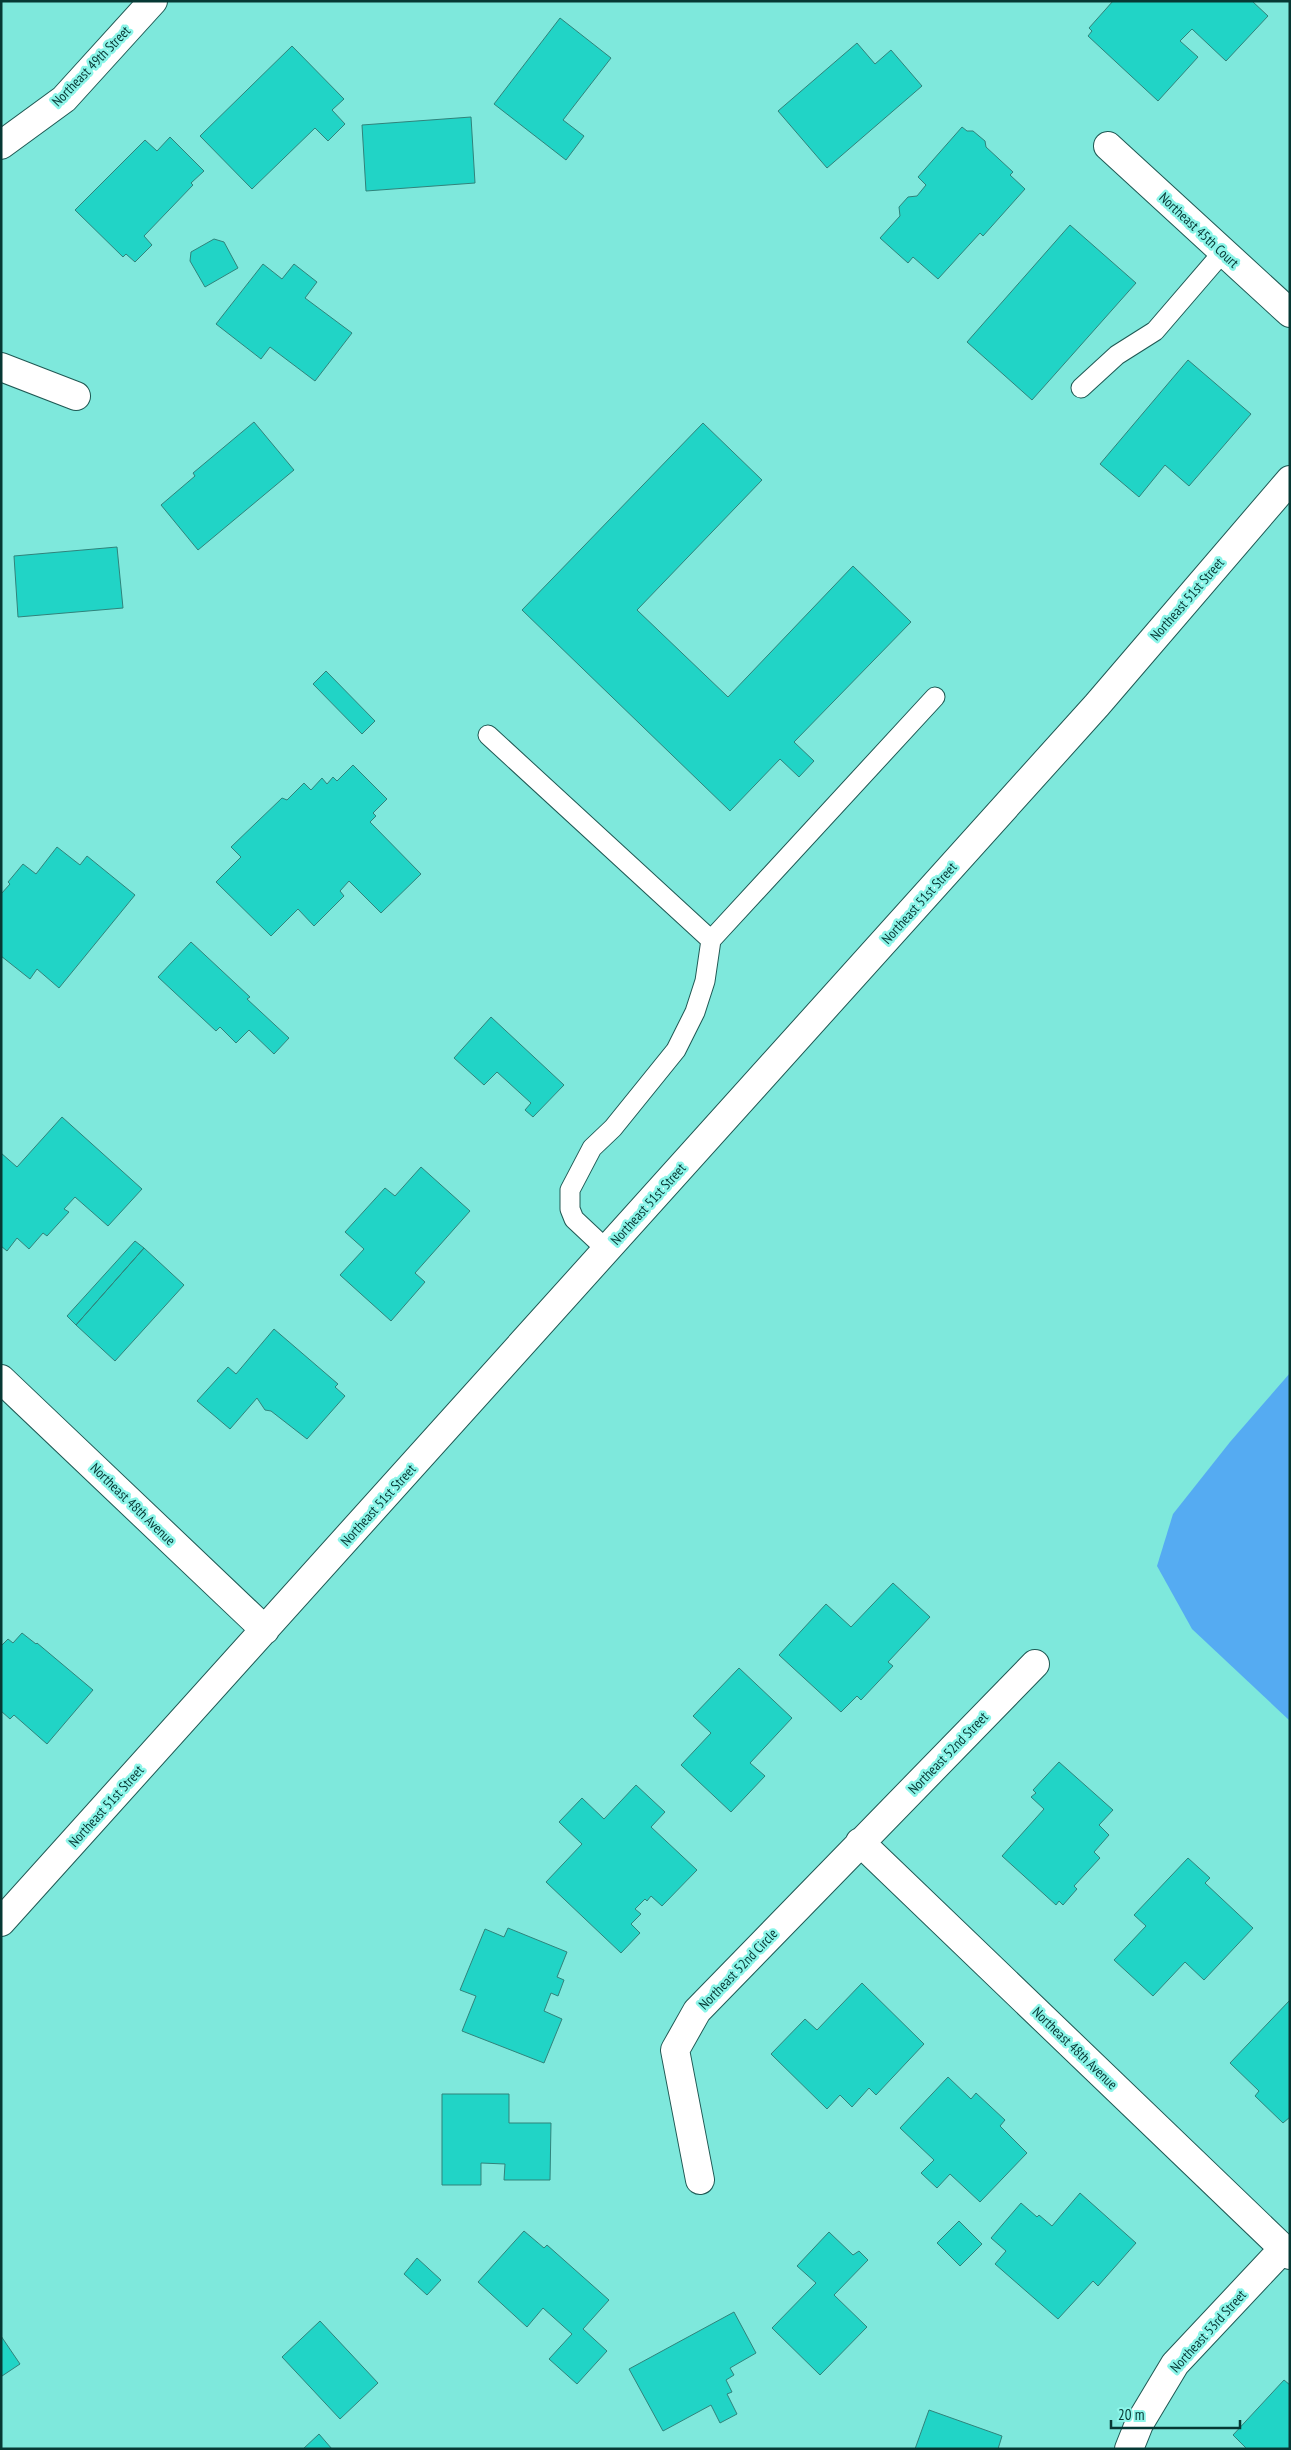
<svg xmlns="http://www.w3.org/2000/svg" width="1291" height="2450" viewBox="0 0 1291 2450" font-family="'PT Sans Narrow',sans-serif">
<rect width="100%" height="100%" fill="#7ee8dc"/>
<!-- water -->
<path fill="#55abf2" d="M1290 1373V1721L1192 1629 1157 1566 1173 1514 1230 1442Z"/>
<!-- building -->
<path fill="#21d4c6" stroke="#30837b" d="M1113 1H1252L1268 16 1226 61 1192 29 1180 41 1198 57 1158 101 1088 36 1092 31 1089 28Z
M560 18 611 58 563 120 584 136 566 160 494 104Z
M857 43 875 64 891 50 922 86 827 168 778 111Z
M292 46 344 99 332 110 345 124 328 141 315 128 252 189 200 136Z
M471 117 475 183 366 191 362 125Z
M962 127 967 131H973L985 141 986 147 1013 172 1010 175 1025 189 983 236 980 233 938 279 913 257 908 263 880 238 900 216 899 207 908 197 917 196 926 185 918 177Z
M170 137 204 171 191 183 193 185 144 236 152 245 135 262 126 254 123 257 75 210 145 140 157 151Z
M1070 225 1136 283 1032 400 967 342Z
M214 239 224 242 238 268 205 287 190 261 191 252Z
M263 264 282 279 294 264 317 282 305 298 352 333 315 381 270 347 261 359 216 324Z
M1188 360 1251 414 1189 486 1165 465 1139 497 1100 464Z
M254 422 294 470 198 550 161 505 195 476 193 473Z
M703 423 762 480 637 610 728 697 853 566 911 622 794 742 814 761 799 777 780 759 730 811 522 610Z
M117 547 123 608 18 617 14 556Z
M326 671 375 721 362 734 313 684Z
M353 765 387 799 373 813 376 816 370 822 421 874 381 913 349 881 340 891 344 896 314 926 298 909 271 936 216 882 241 857 231 847 282 798 287 800 304 783 311 790 322 778 327 784 333 777 337 781Z
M57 847 80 865 87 856 135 895 59 988 37 969 30 979 1 956V894L10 884 8 882 23 864 36 874Z
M191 942 250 997 247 999 289 1038 274 1054 249 1030 236 1043 220 1027 216 1031 158 977Z
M491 1017 564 1085 533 1117 525 1110 531 1103 497 1072 484 1085 454 1058Z
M62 1117 142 1189 108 1226 75 1197 64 1209 69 1212 47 1236 43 1233 29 1249 17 1238 7 1251 1 1246V1153L17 1167Z
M421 1167 470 1211 415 1273 425 1282 391 1321 340 1275 364 1249 345 1232 385 1188 395 1196Z
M135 1241 144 1248 76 1325 67 1316Z
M144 1248 184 1285 115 1361 76 1325Z
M274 1329 338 1384 335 1387 345 1396 307 1439 271 1411 265 1410 257 1398 230 1429 197 1401 228 1367 236 1374Z
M893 1583 930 1617 888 1662 893 1666 861 1700 857 1696 841 1712 779 1655 826 1604 851 1627Z
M22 1633 36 1644 37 1643 93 1690 47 1744 14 1715 10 1719 1 1711V1646L8 1639 13 1643Z
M739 1668 792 1718 750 1763 765 1776 731 1812 681 1765 711 1733 693 1716Z
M1059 1762 1113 1810 1099 1825 1109 1835 1094 1852 1100 1858 1074 1886 1077 1889 1063 1905 1059 1901 1056 1905 1002 1856 1044 1809 1031 1797 1036 1793 1033 1790Z
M636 1785 665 1812 651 1827 697 1870 662 1906 651 1896 647 1901 645 1899 635 1909 641 1914 631 1924 640 1933 621 1953 546 1882 582 1844 559 1822 582 1798 604 1819Z
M1188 1858 1210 1878 1205 1883 1253 1928 1204 1980 1185 1962 1153 1996 1114 1960 1146 1926 1134 1915Z
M508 1928 567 1952 557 1977 564 1980 558 1996 551 1993 544 2011 562 2019 544 2063 462 2031 476 1996 460 1990 485 1929 504 1937Z
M862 1983 924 2044 876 2095 869 2088 852 2107 840 2095 827 2109 771 2054 805 2019 817 2030Z
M1290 2000V2117L1283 2123 1255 2096 1259 2091 1230 2063Z
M948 2077 971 2099 976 2093 1005 2120 1000 2126 1027 2153 980 2202 950 2174 937 2188 921 2173 934 2160 900 2128Z
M442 2094H509V2123H551L550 2180H504L505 2164 481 2163V2185H442Z
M1080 2193 1136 2243 1098 2286 1093 2281 1058 2319 995 2264 1006 2251 991 2238 1021 2203 1037 2217 1039 2215 1052 2226Z
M959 2221 982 2244 960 2266 937 2243Z
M524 2231 544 2248 547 2245 609 2300 583 2329 607 2351 577 2384 549 2359 572 2334 543 2308 527 2327 478 2282Z
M829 2232 853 2255 859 2251 868 2260 834 2295 867 2327 820 2375 772 2328 816 2283 797 2266Z
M417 2258 441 2280 427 2295 404 2274Z
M734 2312 756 2353 730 2368 734 2375 726 2380 732 2392 727 2394 737 2414 720 2423 711 2405 663 2431 629 2369Z
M320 2321 378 2383 340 2419 282 2357Z
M1 2336 20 2364 2 2376 1 2374Z
M1284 2380 1290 2385V2449H1247L1233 2435Z
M929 2410 1002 2436 998 2449H915Z
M319 2434 332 2449H303Z"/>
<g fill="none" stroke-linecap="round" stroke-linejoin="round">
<defs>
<path id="service" d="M1081 388 1117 355 1155 331 1223 252
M488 735 711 940
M607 1250 574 1219 570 1209V1190L592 1148 613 1128 676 1050 695 1012 705 981 711 940 935 697"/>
<path id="minor" d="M1 145 64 99 153 1
M1108 146 1290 313
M1 367 76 396
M1 1379 265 1630
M860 1842 1290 2255
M1 1922 1097 705 1290 480
M700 2180 675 2050 697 2011 1035 1664
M1129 2449 1139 2424 1175 2364 1283 2249"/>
</defs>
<!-- service casing -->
<use href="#service" stroke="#1f5853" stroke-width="21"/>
<!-- minor casing -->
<use href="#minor" stroke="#1f5853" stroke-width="30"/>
<!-- service -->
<use href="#service" stroke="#fff" stroke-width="19"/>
<!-- minor -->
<use href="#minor" stroke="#fff" stroke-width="28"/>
</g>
<g text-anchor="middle" stroke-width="5" stroke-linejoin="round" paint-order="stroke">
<!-- street labels -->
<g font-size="14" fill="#063834" stroke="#8cf5e9">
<text transform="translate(91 66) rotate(-46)" y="5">Northeast 49th Street</text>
<text transform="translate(1199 230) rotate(43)" y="5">Northeast 45th Court</text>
<text transform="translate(1187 599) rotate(-49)" y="5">Northeast 51st Street</text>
<text transform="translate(919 903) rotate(-48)" y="5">Northeast 51st Street</text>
<text transform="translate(648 1204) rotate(-48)" y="5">Northeast 51st Street</text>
<text transform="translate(133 1504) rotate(44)" y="5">Northeast 48th Avenue</text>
<text transform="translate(378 1505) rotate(-48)" y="5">Northeast 51st Street</text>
<text transform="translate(948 1753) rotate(-46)" y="5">Northeast 52nd Street</text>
<text transform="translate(106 1806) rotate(-48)" y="5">Northeast 51st Street</text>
<text transform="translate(738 1969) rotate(-46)" y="5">Northeast 52nd Circle</text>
<text transform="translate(1075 2048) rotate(44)" y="5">Northeast 48th Avenue</text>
<text transform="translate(1208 2331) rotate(-48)" y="5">Northeast 53rd Street</text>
</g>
</g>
<!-- border -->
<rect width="1291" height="2450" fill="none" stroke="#063834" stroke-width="5"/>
<!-- scale -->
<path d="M1111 2420v8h129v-8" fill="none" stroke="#063834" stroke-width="2.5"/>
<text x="1118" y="2420" font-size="15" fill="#063834" stroke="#8cf5e9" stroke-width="4" paint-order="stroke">20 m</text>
</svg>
